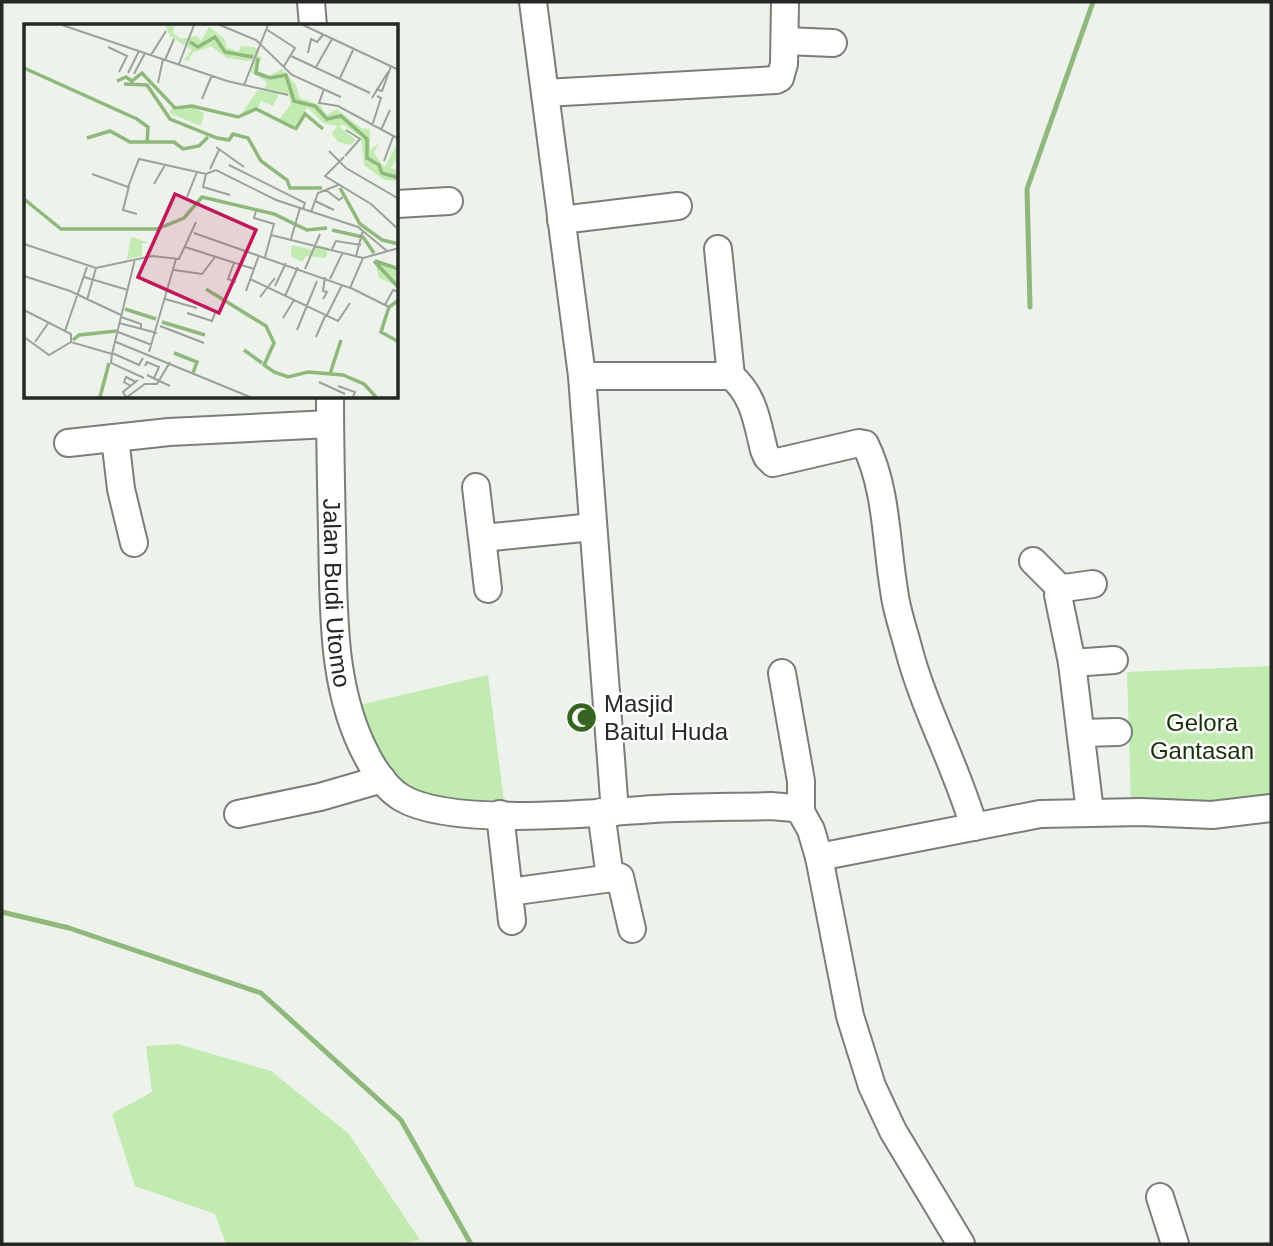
<svg xmlns="http://www.w3.org/2000/svg" width="1273" height="1246" viewBox="0 0 1273 1246" font-family="Arial,sans-serif">
<rect width="100%" height="100%" fill="#edf2ea"/>
<!-- green -->
<path fill="#c1ebb0" d="M1271 666V801L1131 804 1127 672Z
M488 675 504 801C475 799 439 801 412 787 387 773 370 731 359 705Z
M178 1044 271 1071 349 1134 420 1240 396 1244H226L215 1214 135 1186 112 1114 152 1092 146 1046Z"/>
<g fill="none" stroke-linecap="round" stroke-linejoin="round">
<!-- stream -->
<path stroke="#8eb87c" stroke-width="5" d="M1030 307 1027 189 1093 2
M2 912 69 928 261 993 401 1120 471 1244"/>
<defs>
<g id="minor">
<path d="M311 2 313 26"/>
<path d="M533 2 582 376 615 812"/>
<path d="M785 41 833 43"/>
<path d="M545 93 776 80 780 78 784 64 785 2"/>
<path d="M397 204 449 201"/>
<path d="M561 220 678 206"/>
<path d="M718 249 731 376"/>
<path d="M582 376H731C754 395 757 422 764 450L767 457 773 463 859 443 865 444C887 488 886 543 894 590 896 609 903 628 908 647 924 709 956 765 974 827"/>
<path id="s1" d="M330 397C330 441 331 486 332 530 334 606 330 689 368 758 376 773 387 789 402 798 451 827 595 813 654 809 693 807 732 807 771 806L794 808 801 812 811 830 819 857 850 1016 872 1086 893 1131 961 1244"/>
<path d="M115 438 121 489 134 543"/>
<path d="M68 443 169 432 330 424"/>
<path d="M476 487 488 589"/>
<path d="M483 538 593 527"/>
<path d="M1033 561 1062 590"/>
<path d="M1072 663 1114 660"/>
<path d="M782 673 801 781V812"/>
<path d="M1081 733 1118 732"/>
<path d="M601 812 610 877"/>
<path d="M1090 812 1072 663 1058 595 1064 588 1093 584"/>
<path d="M238 814 320 797 382 779"/>
<path d="M500 814 512 921"/>
<path d="M819 857 1040 814 1141 812 1212 815 1271 808"/>
<path d="M509 892 620 877 632 929"/>
<path d="M1160 1197 1175 1244"/>
</g>
</defs>
<!-- minor casing -->
<use href="#minor" stroke="#797e77" stroke-width="30"/>
<!-- minor -->
<use href="#minor" stroke="#fff" stroke-width="26"/>
</g>
<!-- icons -->
<defs>
<symbol id="mosque-disc" viewBox="-11 -11 22 22"><circle r="9.5" fill="#386422" stroke="#fff"/><path d="M3.5-4.9A6 6 0 1 0 3.5 4.9A5 5 0 1 1 3.5-4.9Z" fill="#fff"/></symbol>
</defs>
<g fill-rule="evenodd">
<use href="#mosque-disc" x="564" y="700" width="35" height="35"/>
</g>
<g text-anchor="middle" stroke-width="5" stroke-linejoin="round" paint-order="stroke">
<!-- street labels -->
<g font-size="24" fill="#252724" stroke="#fff">
<text dy="8" stroke="none"><textPath href="#s1" startOffset="196">Jalan Budi Utomo</textPath></text>
</g>
<!-- poi labels -->
<g font-size="24" fill="#252724" stroke="#fff" text-anchor="start">
<text x="604" y="712">Masjid<tspan x="604" dy="28">Baitul Huda</tspan></text>
</g>
<!-- park labels -->
<g font-size="24" fill="#173208" stroke="#fff">
<text x="1202" y="731">Gelora<tspan x="1202" dy="28">Gantasan</tspan></text>
</g>
</g>
<!-- overview -->
<g transform="translate(24 24)">
<rect width="374" height="374" fill="#edf2ea"/>
<path d="M141 1 150 2 149 9 157 15 173 12 177 17 185 3 200 14 202 23 214 28 217 22 234 24 229 36 223 37 203 34 187 22 168 29 165 37 160 36 168 26 146 12ZM233 31 238 34 232 46 245 52 258 45 272 61 276 74 296 81 303 91 313 85 337 104 346 105V126L355 119 350 129 358 141 361 143 371 123 374 125V134L366 144 374 146V157L360 156 340 141 337 113 320 101 315 102 332 116 327 121 314 118 308 110 313 102 299 99 283 83 270 104 255 96 267 80 265 71 240 66 243 58 227 48ZM234 66 255 70 249 82 237 77 233 85 216 92ZM168 83 180 89 177 102 145 89 148 84ZM107 213 126 219H118V232L103 235ZM268 221 289 226 291 221 304 224 302 234 282 232 278 238 267 232ZM351 238 374 246V262L355 254Z" fill="#c1ebb0"/>
<path fill="none" stroke="#8eb87c" stroke-width="3.5" d="M166 18 174 23 191 13 201 28 229 33M234 34 232 49 246 54 262 51 270 77 291 82 303 95 317 92 343 115V134L355 141 358 149 375 154M0 44 113 95 124 103 123 119M93 57 102 53 108 57 118 49 151 84 168 82 214 93 232 85 270 104M100 60 123 61 146 95 193 114 205 116 209 110 224 114 237 137 263 156 266 164H298M271 106 281 90 299 105M63 114 86 107 106 118H150L159 125 175 122 184 113M316 164 336 200 358 216 375 220M0 175 37 205H133L160 194 178 173 250 190 283 206 303 204M308 206 339 213 350 229M350 237 375 264M351 237 375 245M182 265 242 302 250 319 240 341 250 348 264 353 284 348 319 351 340 360 352 373M375 276 365 283 357 308 375 318M101 285 132 295M138 298 181 311M49 316 55 311 93 307M220 326 238 339M150 329 173 338 169 349M306 350 317 316M76 373 85 339"/>
<path fill="none" stroke="#9da19b" stroke-width="2" d="M38 1 203 57 264 71M196 1 232 16 268 51 317 73M279 1 375 46M242 5 271 24 260 42M84 23 103 32 95 48M284 29 287 15 293 18 299 11M127 31 142 7M267 32 346 69M141 36 150 15M155 40 170 1M292 43 308 15M104 49 115 27M110 50 121 29M316 54 329 26M134 59 139 35M220 61 244 1M300 65 295 79 314 82 375 115M352 65 358 67 367 42M348 74 364 48M178 75 188 51M348 102 357 74 353 72M357 106 366 86M192 123 220 143M305 127 322 144 375 175M321 132 336 115 322 106M320 133 301 152 347 180 375 206M360 137 369 113M205 141 281 179 279 185M186 145 195 126M68 150 104 163 115 135 182 150 192 146 252 176 334 203 363 227M182 150 179 163 206 171M130 160 141 141M105 162 99 186 113 190M302 166 315 176 319 173M163 173 173 148M291 177 310 186M232 187 230 194 250 200 241 233M287 188 294 169 314 161M170 209 326 264 339 234 375 224M247 211 339 234M267 215 276 184M0 220 72 244 128 232 155 235 172 198M161 223 230 245M308 225 312 217 337 221M332 232 339 206M210 239 204 255 212 258M281 245 296 210M150 246 178 250 191 233M0 252 46 267 97 291M60 253 104 266M226 255 314 297 326 279M306 255 319 228M251 262 262 239M327 264 365 283M222 267 235 231M261 272 274 243M236 273 251 254M141 275 173 284M299 275 303 268 299 267 301 253M63 276 72 244M361 281 369 266 375 268M0 286 47 310V318M163 289 188 297 191 289M303 291 318 261M97 293 117 300V305M259 294 270 276M95 299 133 309M136 302 180 319M273 306 293 257M41 307 63 243M94 308 128 321M0 313 25 331 47 318 88 330 111 235M292 313 302 290M11 318 25 298M92 318 226 373M125 328 152 235M88 329 115 341 119 334M88 330 87 339 120 354M121 342 123 338 135 343 130 354M123 351 146 362M295 358 321 370M107 362 100 358 102 353 112 358M314 362 331 368 329 373M102 373 99 368 114 356M103 373 121 360H133L146 338"/>
<path fill="#c2185b" fill-opacity="0.15" stroke="#c2185b" stroke-width="3.5" d="M151 170 232 206 195 289 114 253Z"/>
<rect width="374" height="374" fill="none" stroke="#252724" stroke-width="3.5"/>
</g>
<!-- border -->
<rect width="1273" height="1246" fill="none" stroke="#252724" stroke-width="7"/>
</svg>
